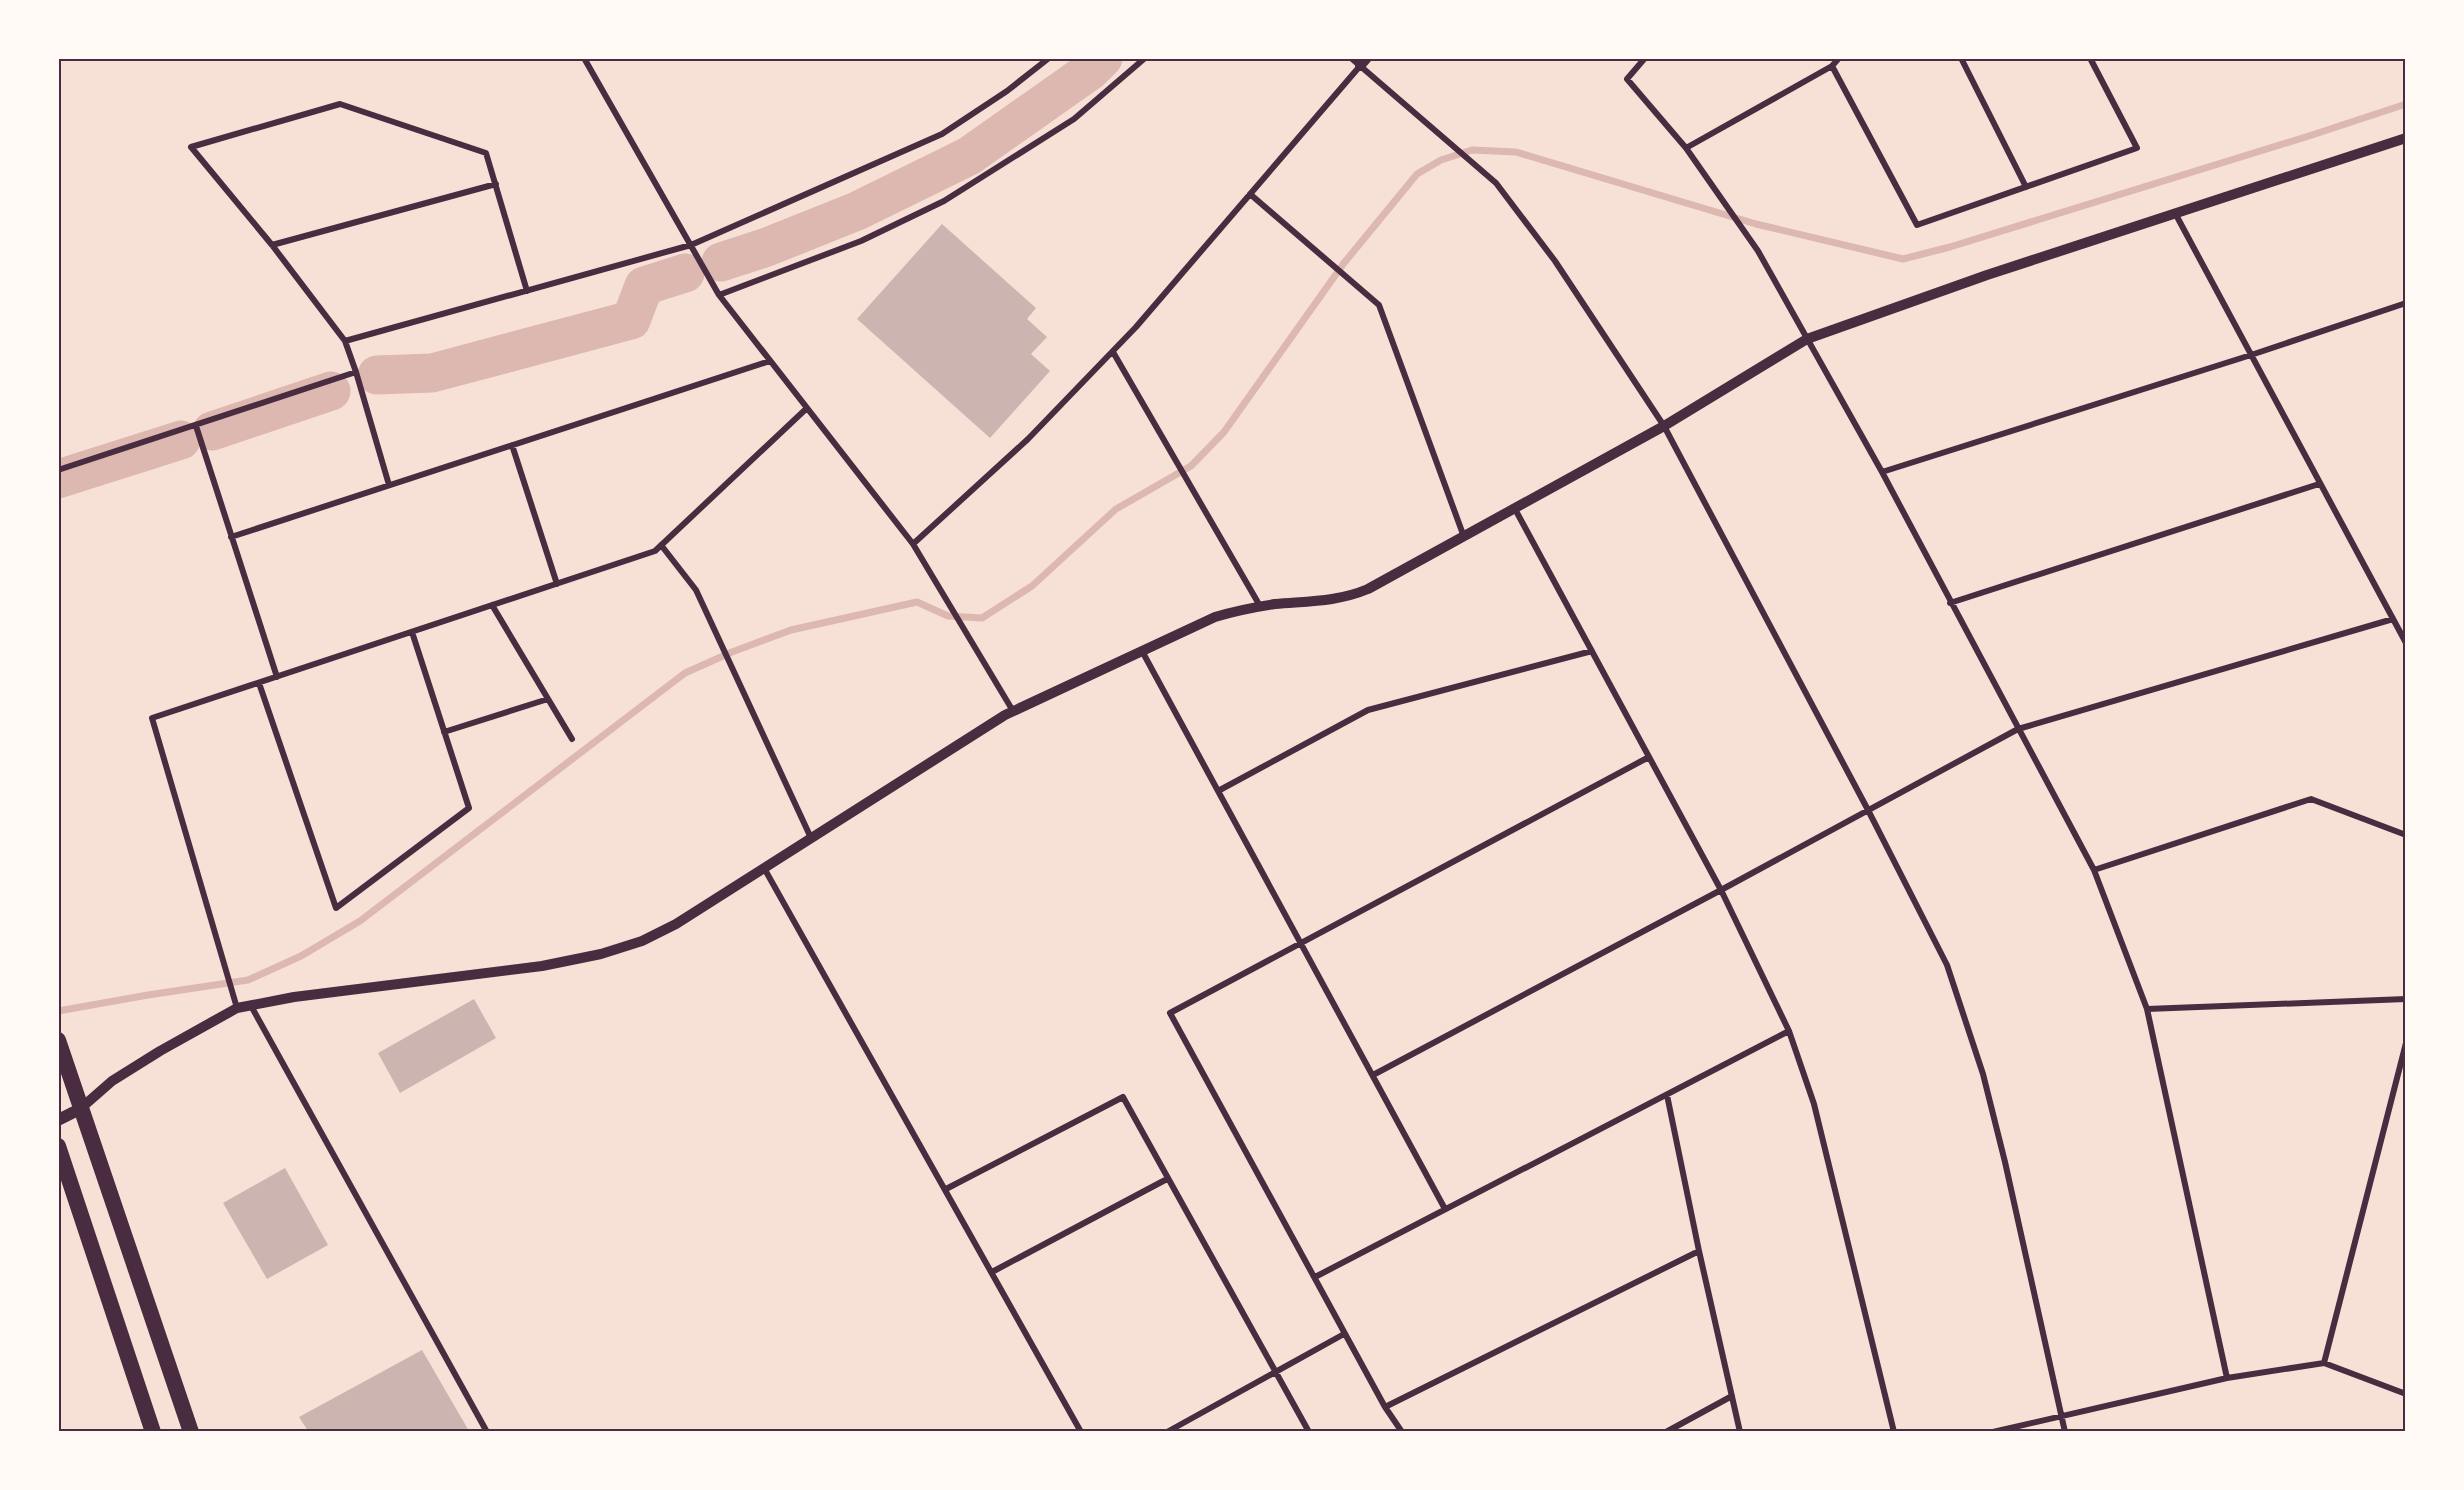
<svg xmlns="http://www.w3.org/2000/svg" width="2464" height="1490" viewBox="0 0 2464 1490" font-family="Jost,sans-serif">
<rect width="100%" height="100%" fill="#f7e1d7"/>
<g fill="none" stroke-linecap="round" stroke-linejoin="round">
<!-- stream -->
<path stroke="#dcb8b0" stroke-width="7" d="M58 1011 148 995 248 980 301 956 360 921 685 673 732 652 791 630 917 602 948 616 982 618 1032 586 1116 509 1191 466 1224 432 1344 263 1417 174 1441 160 1472 150 1516 152 1756 224 1903 259 1950 247 2312 135 2406 104"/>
<!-- river -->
<path stroke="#dcb8b0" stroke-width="39" d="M721 262 767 247 857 211 969 156 1091 70 1103 58
M377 375 432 373 631 320 644 286 685 273
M212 431 331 391
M58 479 181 440"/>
</g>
<!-- building -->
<path fill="#ccb4b1" d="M942 224 1036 308 1027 319 1047 337 1031 354 1050 371 990 438 857 319Z
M474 999 496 1038 400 1093 378 1053Z
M285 1168 328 1245 267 1279 223 1203Z
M422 1350 469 1431H308L299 1417Z"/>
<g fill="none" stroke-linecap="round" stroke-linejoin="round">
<!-- minor -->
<path stroke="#4a2c40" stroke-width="6" d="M584 58 719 295 913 544 1013 711
M1351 58 1496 183 1555 261 1664 426 1868 810 1947 965 1983 1074 2005 1162 2065 1432
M1645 58 1627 79 1686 148 1758 251 1882 472 2094 870 2147 1009 2227 1378
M1961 58 2026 187
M1832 66 1917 225 2137 148 2090 58
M1686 148 1832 66 1839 58
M1250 194 1379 305 1464 537
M2175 213 2406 643
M272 245 496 184
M719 295 861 241 944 201 1074 119 1145 58
M345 341 691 245 942 134 1007 91 1049 58
M1113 352 1260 606
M196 426 277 677
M512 445 557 584
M58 470 356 372
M1882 472 2251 355 2406 303
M389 485 356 372 345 341 272 245 191 147 340 104 486 153 527 291
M1515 509 1721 890 1789 1031 1814 1104 1894 1432
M231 537 770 361
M913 544 1028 439 1136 327 1360 66
M661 545 696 590 811 838
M1950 603 2319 484
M492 605 572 739
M1142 651 1445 1209
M259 683 336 908 469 808 412 632
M444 732 548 699
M1649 757 1170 1013 1385 1407 1699 1251 1667 1095
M1218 791 1368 710 1592 651
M764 868 1081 1432
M2094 870 2311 799 2406 835
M250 1004 487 1432
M237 1008 152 718 655 551 807 408
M2147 1009 2406 999
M1373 1075 1721 890 2018 729 2393 619
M946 1189 1123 1097 1309 1432
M1699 1251 1740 1432
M992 1272 1167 1179
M1315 1277 1789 1031
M2324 1363 2406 1043
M1385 1407 1402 1432
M1167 1432 1344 1334
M1666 1432 1732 1396
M1993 1432 2227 1378 2324 1363 2406 1394"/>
<!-- tertiary -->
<path stroke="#4a2c40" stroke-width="10" d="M1360 66 1367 58
M80 1109 112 1081 160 1051 237 1008 294 997 542 966 601 954 642 941 676 924 1005 715 1215 617C1235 611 1255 607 1275 604 1308 601 1337 602 1368 589L1664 426 1807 339 1987 275 2406 138"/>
<!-- secondary -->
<path stroke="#4a2c40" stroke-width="12" d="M58 1120 80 1109"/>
<!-- trunk -->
<path stroke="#4a2c40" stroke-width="16" d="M58 1040 191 1432
M58 1146 153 1432"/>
</g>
<!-- border -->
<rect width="2464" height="1490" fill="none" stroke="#fffaf5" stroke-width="120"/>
<rect x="60" y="60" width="2344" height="1370" fill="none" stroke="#4a2c40" stroke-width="2"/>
</svg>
